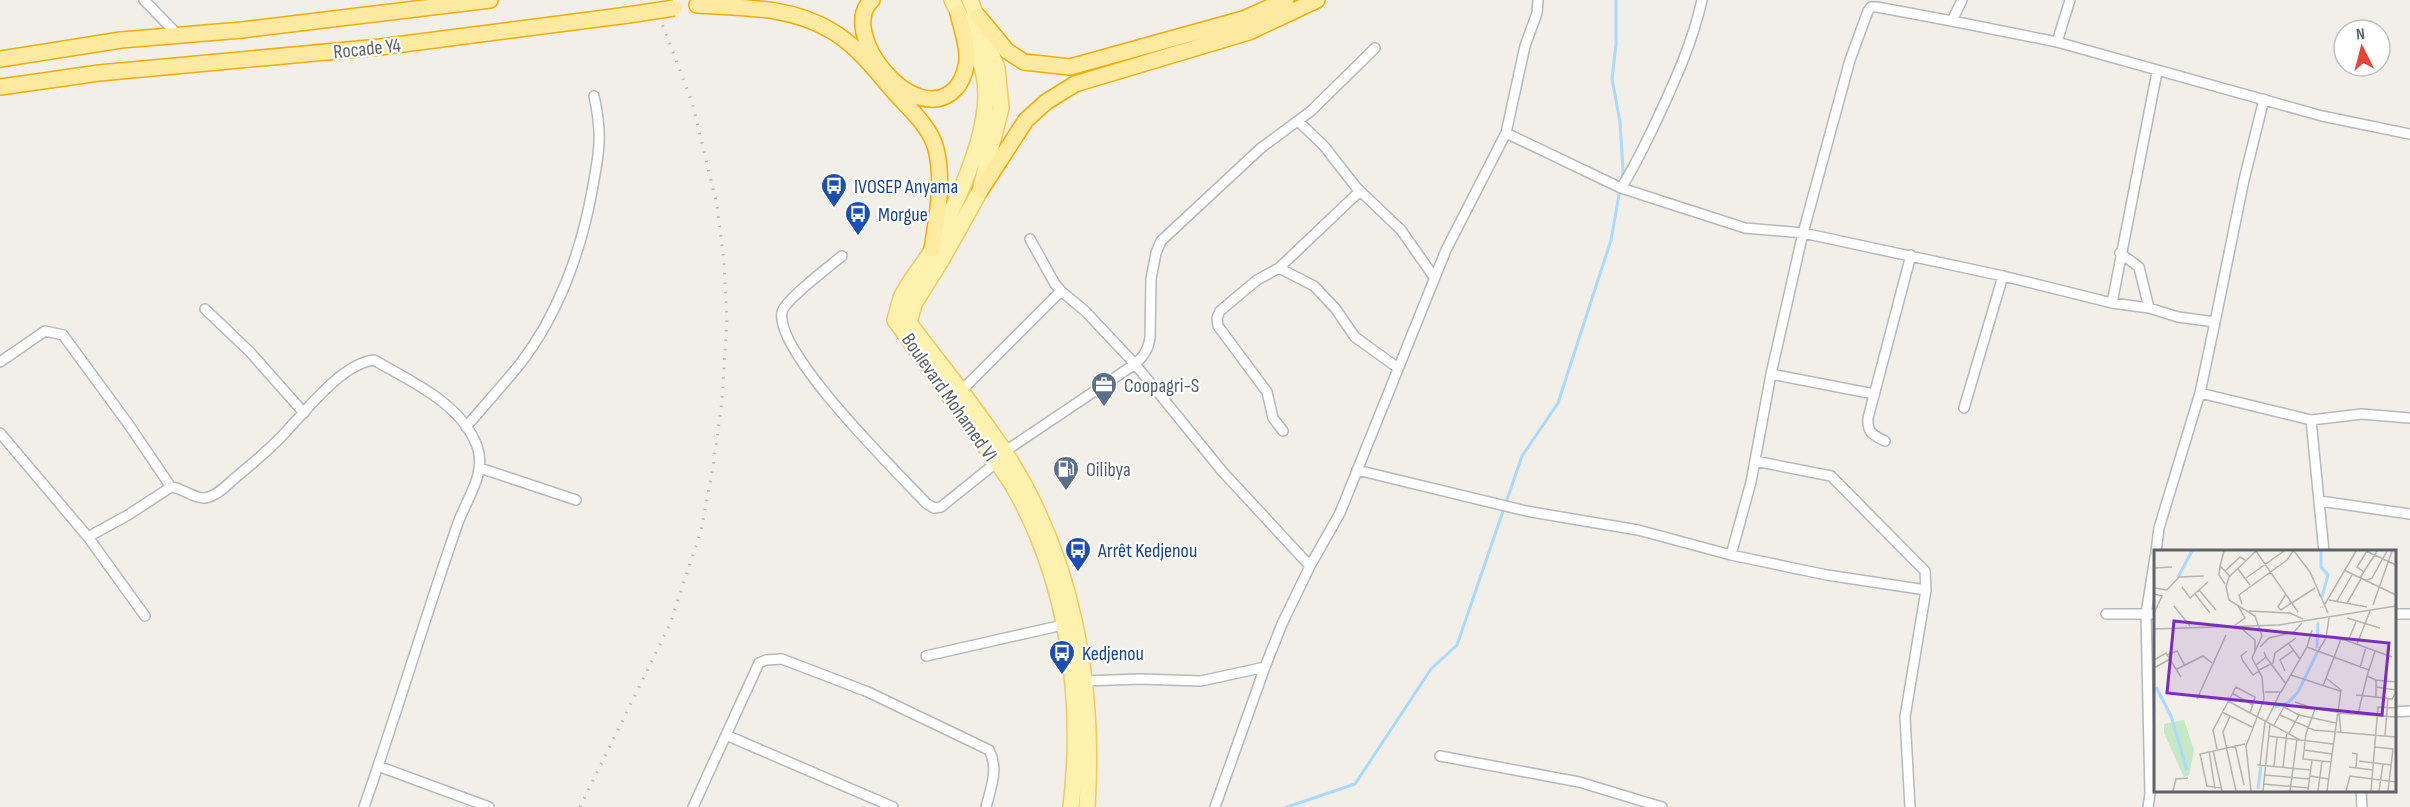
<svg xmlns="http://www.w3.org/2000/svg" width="2410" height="807" viewBox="0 0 2410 807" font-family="'Sofia Sans Condensed',sans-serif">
<rect width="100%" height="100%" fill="#f1efe8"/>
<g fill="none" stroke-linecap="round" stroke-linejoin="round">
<!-- stream -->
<path stroke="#aadaff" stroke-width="3" d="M1616 0V44L1612 79 1620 122 1623 171 1622 180
M1287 807 1355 784 1431 669 1457 645 1522 456 1558 403 1611 240 1620 189"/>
<defs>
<path id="minor" d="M144 0 180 37
M1962 0 1952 21 2057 42 2322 116 2410 134
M2057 42 2070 0
M1298 121 1324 146 1356 187 1401 230 1434 277
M1506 133 1621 188 1745 228 1803 233 2003 276 2112 303 2149 308 2178 317 2215 322 2200 393 2311 420 2324 552
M1621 188C1634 168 1643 148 1654 126 1673 85 1692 45 1702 0
M2120 253 2139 267 2149 308
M842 256C831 265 784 301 782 312 774 352 898 473 927 504L934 508 941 507 997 462
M1279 268 1314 286 1335 308 1355 337 1398 368
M1061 291 1085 311 1135 364 1222 471 1310 566
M2112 303 2157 72
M205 309 250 352 304 413
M2215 322 2244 180 2264 99
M0 362 45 331 63 335 129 425 171 487
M1771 374 1874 394
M961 391 1061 291 1055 284 1030 239
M1964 408 2003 276
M2311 420 2362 414 2410 418
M466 427C484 406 503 385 520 364 558 315 581 252 592 191 599 153 603 136 594 96
M1283 431 1273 418 1267 392 1218 326 1217 318 1220 311 1257 280 1279 268 1360 191
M0 433 88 537 145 616
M1885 441C1873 435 1867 433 1868 418L1911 255
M1004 452 1135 364C1144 356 1148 350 1150 338L1151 279 1156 253 1161 241 1261 148 1311 111 1375 48
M1755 461 1831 476 1925 571 1926 590 1905 717 1910 807
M480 468 576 500
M1357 470 1526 511 1638 530 1731 555 1827 575 1926 590
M2320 501 2410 514
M88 537 128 515 171 487C183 488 194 499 205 498 217 496 227 485 235 478 251 465 266 452 280 438 304 414 340 364 374 360 410 381 461 403 477 446 487 473 467 498 458 523 425 617 397 713 364 807
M2156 552 2159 528 2200 393
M1731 555 1751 482 1771 374 1803 233 1850 60 1868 11 1871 7H1877L1952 21
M2106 614H2155
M2394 614H2410
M926 656 1063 625
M1085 681 1140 679 1201 681 1265 667 1282 624 1310 566 1340 513 1446 250 1506 133 1525 46 1537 13 1538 0
M2394 712 2410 711
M726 735 893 807
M1440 756 1579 782 1662 807
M378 766 489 807
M2361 790 2362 807
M693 807 759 663 766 660 782 659 868 692 989 750C999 769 991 787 986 807
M1215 807 1265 667
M2148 807 2150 794 2146 614 2155 557"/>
<path id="primary" d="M952 0C964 24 978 49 984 75 995 125 956 204 933 248 924 265 909 280 901 298 899 305 897 313 895 320 920 355 945 389 969 424 983 444 999 463 1012 484 1068 580 1084 698 1071 807
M970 0 997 68 1001 108 980 191 942 259 914 304 909 323C941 365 975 407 1004 451 1073 557 1095 682 1087 807"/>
<path id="trunk" d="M872 0C836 32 915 132 956 88 963 80 968 65 967 54 966 40 961 26 958 13
M697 5C742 8 790 6 830 30 857 45 876 71 896 94 910 109 931 128 936 149 944 182 937 217 932 249
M978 16 1007 51 1024 62 1070 67 1243 19 1286 0
M0 59 121 40 242 30 490 0
M0 87 99 73 380 47 628 15
M980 191 1026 120 1046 102 1075 84 1249 32 1317 0"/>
</defs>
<!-- minor casing -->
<use href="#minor" stroke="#b5b8bc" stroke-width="12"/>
<!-- primary casing -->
<use href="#primary" stroke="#f2c960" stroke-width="18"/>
<!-- trunk casing -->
<use href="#trunk" stroke="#f9ab00" stroke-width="18"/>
<!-- minor -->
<use href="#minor" stroke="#fff" stroke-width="9"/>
<!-- primary -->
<use href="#primary" stroke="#fff2af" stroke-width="15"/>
<!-- trunk -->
<use href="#trunk" stroke="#feeaa1" stroke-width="15"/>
<!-- rail -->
<path stroke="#b6b7b8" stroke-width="3" stroke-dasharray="1.5 8" stroke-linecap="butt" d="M580 807 670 624 701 531 713 467 722 401 727 319 724 262 717 205 692 102 653 0"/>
<defs>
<path id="trunk-bridge" d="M628 15 674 8"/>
</defs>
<!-- trunk-bridge casing -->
<use href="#trunk-bridge" stroke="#f9ab00" stroke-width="18" stroke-linecap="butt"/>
<!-- trunk-bridge -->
<use href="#trunk-bridge" stroke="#feeaa1" stroke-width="15"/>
</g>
<!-- icons -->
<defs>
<symbol id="bus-pin" viewBox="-11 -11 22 30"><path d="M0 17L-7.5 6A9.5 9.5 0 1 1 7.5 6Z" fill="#1a4fb4" stroke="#fff"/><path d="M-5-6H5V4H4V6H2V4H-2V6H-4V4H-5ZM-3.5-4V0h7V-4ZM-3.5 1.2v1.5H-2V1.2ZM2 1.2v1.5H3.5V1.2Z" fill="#fff"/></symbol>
<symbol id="office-pin" viewBox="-11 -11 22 30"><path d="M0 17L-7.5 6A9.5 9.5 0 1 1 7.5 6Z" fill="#5c6f8a" stroke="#fff"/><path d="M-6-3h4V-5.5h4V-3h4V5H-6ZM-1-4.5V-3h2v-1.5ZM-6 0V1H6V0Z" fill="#fff"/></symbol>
<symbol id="fuel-pin" viewBox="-11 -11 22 30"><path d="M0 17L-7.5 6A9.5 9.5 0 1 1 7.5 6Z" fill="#5c6f8a" stroke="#fff"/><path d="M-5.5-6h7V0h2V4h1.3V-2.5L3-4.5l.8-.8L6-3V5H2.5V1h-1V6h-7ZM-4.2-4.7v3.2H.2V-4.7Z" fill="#fff"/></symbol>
</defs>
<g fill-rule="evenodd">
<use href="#bus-pin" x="819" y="171" width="30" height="40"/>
<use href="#bus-pin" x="843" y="199" width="30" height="40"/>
<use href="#office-pin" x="1089" y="370" width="30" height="40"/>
<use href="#fuel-pin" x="1051" y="454" width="30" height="40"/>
<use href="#bus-pin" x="1063" y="535" width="30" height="40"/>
<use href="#bus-pin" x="1047" y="638" width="30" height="40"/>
</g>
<g text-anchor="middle" stroke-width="4.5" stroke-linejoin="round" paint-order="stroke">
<!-- street labels -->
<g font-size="20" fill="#5f6368" stroke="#fff">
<text transform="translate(367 48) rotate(-6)" y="7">Rocade Y4</text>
<text transform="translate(950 397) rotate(55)" y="7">Boulevard Mohamed VI</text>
</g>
<!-- transit labels -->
<g font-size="20" fill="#164399" stroke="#fff" text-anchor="start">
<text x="854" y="193">IVOSEP Anyama</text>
<text x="878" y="221">Morgue</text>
<text x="1098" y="557">Arrêt Kedjenou</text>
<text x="1082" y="660">Kedjenou</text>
</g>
<!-- service labels -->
<g font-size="20" fill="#4e5e75" stroke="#fff" text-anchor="start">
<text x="1124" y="392">Coopagri-S</text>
<text x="1086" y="476">Oilibya</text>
</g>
</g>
<!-- overview -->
<g transform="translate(2154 550)">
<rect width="242" height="242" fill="#f1efe8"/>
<path d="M30 170 40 200 35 225 30 227 10 183V174Z" fill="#c5e8c5"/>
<path fill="none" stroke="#aadaff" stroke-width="3" d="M167 1V17L174 25 168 47M24 27 38 1M163 98 164 72M2 137 17 166 33 220M121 157 134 153 144 142 163 103M104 239 107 216"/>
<path fill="none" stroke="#b3b3b1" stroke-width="1.5" d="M70 1 66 16 76 26M102 1 144 62M140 1 156 22 174 63M212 1 242 15M66 16 65 25 71 34M0 18 18 17M84 19 96 35M190 20 242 45M71 21 86 7 91 10M210 22 203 17 213 1M92 28 130 1M206 28 223 1M211 31 218 28 233 1M28 37 36 48 54 32M0 38 13 40 25 27 50 26M45 40 62 60M0 44 8 46 0 63M41 44 56 63M132 44 124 57 127 60 161 38M175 50 213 57M183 51 198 25M193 53 207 29M88 54 85 45 133 10 139 1M171 54 202 1M219 55 238 1M20 56 36 76M95 61 136 63 149 69M193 68 226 78M202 72 194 91 238 107M81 75 91 68 84 56M0 79 125 75 242 56M88 79 101 90V102M135 94 146 109M203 94 216 61M106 97 115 88 140 82 148 73M153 97 215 120 213 126 222 130V147L238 149 242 142M93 101 87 106 89 111 99 125 105 121M163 103 172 88 175 68M13 105 23 101 31 116M112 107 132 134M0 110 12 103 27 127M102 115 112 107 110 102M0 118 16 109M206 118 212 97M23 119 49 106 58 113M105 120 119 113 121 103 142 88M215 120 221 101M131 121 126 110 140 100M137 125 186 141M172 128 187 140 173 241M222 130 242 132M169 136 187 89 194 91M222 137 242 140M111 142H127L153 97 158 80M78 143 99 155M202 145 222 147M43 149 72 85M74 151 148 191M141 152 161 159 152 184 149 209 168 211M162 159 183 162M68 162 98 177M183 163 242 167M185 163 187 183M204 164 213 126M126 165 160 180 242 187M145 165 182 173M76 166 69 182 82 241M112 172 126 143M120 175 130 157 145 165 135 183M114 186 179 194M231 186 234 148M81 195 90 235M221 197 239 199 234 241M63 199 59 180 82 137 101 147 96 163M59 200 68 241M150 200 178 204M55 201 61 239M198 203 203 204 202 218M205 211 237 215M103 215 157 220M106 215 111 171M120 216 123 188M129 217 133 182M195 217 219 220M110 225 156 229M156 226 175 229M109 234 155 238M68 238 53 236 46 204 91 194M154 240 158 210M19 241 22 229 34 228M97 241 92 196 110 149 108 127 98 108 108 86 101 66 75 50 72 37 75 27 102 1M109 241 116 174M136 241 143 189M164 241 168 211 177 212M192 241 196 226 242 232M217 241 224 157 242 158M225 241 229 214"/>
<path fill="#7b2cbf" fill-opacity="0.15" stroke="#7b2cbf" stroke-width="3" d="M20 71 235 93 228 165 13 143Z"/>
<rect width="242" height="242" fill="none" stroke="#5f6368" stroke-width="3"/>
</g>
<!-- north arrow -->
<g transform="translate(2362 48) rotate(354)"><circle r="28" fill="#ffffff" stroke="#bfc1c3" stroke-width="1.5"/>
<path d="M0-4.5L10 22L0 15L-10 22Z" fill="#ea4335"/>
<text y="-9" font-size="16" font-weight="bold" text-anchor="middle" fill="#5f6368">N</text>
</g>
</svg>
